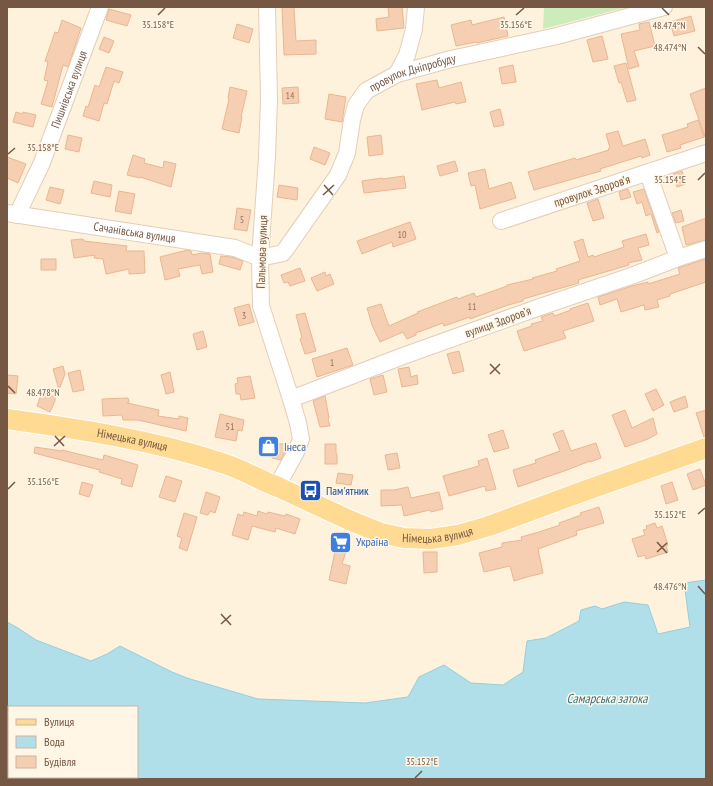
<svg xmlns="http://www.w3.org/2000/svg" width="713" height="786" viewBox="0 0 713 786" font-family="'PT Sans Narrow',sans-serif">
<rect width="100%" height="100%" fill="#fef2dd"/>
<!-- green -->
<path fill="#cdecbb" d="M544 7H627L543 29Z"/>
<!-- water -->
<path fill="#b0dfe9" stroke="#96cedb" fill-rule="evenodd" d="M706 580V779H7V622L18 628 36 640 91 661 107 654 120 646 172 672 187 678 258 699 365 703 408 697 419 677 444 665 471 683 503 685 523 672 527 641 546 638 579 621 581 610 595 606 602 609 624 602 648 605 658 634 690 627 684 583ZM9 707H137V777H9Z"/>
<!-- building -->
<path fill="#f6cfb2" stroke="#eab691" d="M282 7H294L296 41 316 40V54L284 55Z
M388 7H402L404 28 377 31 376 19 389 17Z
M109 9 131 15 127 26 106 20Z
M691 16 695 31 674 36 670 22Z
M504 17 508 36 477 43 476 42 456 46 451 25 471 20 472 25Z
M62 20 81 28 68 67 63 65 52 107 41 104 48 81 44 80 48 62 45 61 55 32 58 33Z
M649 22 655 46 634 51 639 66 629 69 621 34 640 30 639 24Z
M237 24 253 29 249 43 233 38Z
M602 36 608 59 593 62 587 40Z
M104 37 114 41 109 53 99 49Z
M626 63 636 100 627 102 621 82 619 83 614 66Z
M513 65 516 82 502 84 499 68Z
M106 67 123 72 119 83 114 81 107 104 104 103 99 121 83 116 86 106 88 107 95 85 99 87Z
M437 80 439 88 461 82 466 102 456 104 455 102 422 110 416 84Z
M230 87 247 91 241 117H242L239 133 222 129 229 99 228 98Z
M298 87 299 103 283 104 282 88Z
M706 88V136L705 137 690 94Z
M329 94 346 97 342 122 325 119Z
M500 109 504 125 494 127 490 112Z
M16 112 22 114 23 112 36 115 33 127 13 122Z
M698 120 704 137 680 145 681 148 667 152 662 135 688 127 687 124Z
M618 131 623 146 645 139 650 155 642 158 641 156 600 169 601 171 534 190 528 172 575 158 576 160 609 150 608 149 610 148 606 134Z
M68 135 82 138 79 152 65 149Z
M381 135 383 154 369 156 367 137Z
M314 147 330 153 325 165 310 159Z
M133 155 145 159 144 163 163 168 164 161 176 164 171 187 140 177V178L127 175Z
M7 157 26 164 18 183 7 178Z
M455 161 458 171 440 176 437 166Z
M485 169 489 189 511 182 516 198 480 209 475 185 471 186 468 173Z
M682 171 686 184 677 187 673 174Z
M404 176 406 188 364 193 362 181 382 178V179Z
M94 181 112 185 110 197 91 193Z
M279 185 298 188 297 200 277 197Z
M50 187 64 190 60 204 46 200Z
M628 189 631 197 621 200 619 192Z
M644 189 659 232 657 233 651 214 646 216 642 202 637 204 633 192Z
M119 191 135 194 131 214 115 211Z
M598 199 604 218 593 221 587 203Z
M237 208 251 210 247 231 234 229Z
M681 210 684 221 676 223 672 213Z
M706 218V240L686 245 682 227Z
M410 222 416 239 393 247 392 242 362 254 357 241Z
M646 234 649 245 638 248 642 260 628 263 629 265 578 280 579 283 523 299V301L508 305 470 319V317L444 326 443 323 416 333V335L407 339 403 332 380 342 372 325 367 308 381 304 389 326 418 313 417 312 457 297 458 299 474 293 476 297 507 286V285L533 279 532 278 557 271 556 269 580 261 574 242 583 239 588 257 593 255 594 257 624 247 622 241Z
M83 239 84 241 127 246 126 251H144L145 273 129 274V269L106 274 103 259 94 258 95 255 74 258 71 240Z
M187 250 191 251 192 255 202 253 210 254 213 272 202 274 200 265 178 269 180 276 165 280 160 257Z
M221 256 232 257 243 261 240 270 219 264Z
M41 259H56V270H41Z
M706 259V282L670 294V296L657 300 659 307 645 310 644 305 621 312 617 299 600 305 598 297 632 286 648 282V284L680 274 678 268Z
M300 268 305 281 290 286 288 282 284 283 281 275Z
M325 272 326 276 330 274 334 284 317 291 311 278Z
M588 303 594 321 563 331 566 338 524 351 517 331 532 326 531 324 543 321 541 317 553 313 554 316 571 310 570 309Z
M249 304 254 322 239 326 234 308Z
M305 313 316 351 305 354 300 339 302 338 296 315Z
M203 331 207 347 197 350 193 334Z
M347 348 353 365 317 377 312 359Z
M459 351 464 371 453 374 447 354Z
M63 366 65 374 59 390 53 369Z
M409 367 411 377 417 375 418 384 402 387 398 369Z
M80 370 84 390 73 392 68 373Z
M170 372 174 392 166 394 161 375Z
M7 375 18 376 16 394 7 393Z
M383 375 387 392 374 395 370 379Z
M250 376 255 398 241 400 240 394H236L235 384 238 383 237 378Z
M656 389 664 405 653 411 645 394Z
M42 392 55 397V401L50 412 37 406Z
M325 396 327 406V407L329 418 328 419 330 426 320 427 313 401Z
M685 396 688 407 674 412 670 402Z
M128 398 129 402 127 403 159 410 158 416 179 419V416L188 418 186 431 138 420H123L122 415 103 416 102 399Z
M625 410 632 428 653 418 657 434 648 439 625 447 612 415Z
M706 410V437H704L696 413Z
M220 414 244 420 242 431 238 430 236 441 215 437Z
M503 430 509 448 494 452 488 435Z
M563 430 571 451 596 443 601 458 590 462V461L567 470 518 487 513 470 536 463 535 460 560 451 553 434Z
M276 444H286L285 453 281 460 272 458Z
M325 444H336V453L337 454V464H325Z
M35 447 62 451V450L103 460 104 455 138 465 132 487 121 484 122 479 99 472 100 470 34 453Z
M397 453 400 468 388 470 385 455Z
M487 458 496 489 486 491 485 486 449 496 443 476 479 466 478 461Z
M700 469 706 485 693 490 687 474Z
M338 473 353 475 351 485 336 483Z
M166 476 182 481 175 502 159 497Z
M82 482 93 485 89 497 79 494Z
M672 482 678 500 666 504 661 486Z
M408 487 411 498 439 492 443 509 431 512 430 510 404 516 402 505 381 506V490H394Z
M206 492 220 497 215 513 210 511 208 515 200 513Z
M599 507 604 523 576 531 577 535 538 549 543 573 523 578H524L514 581 510 566 484 572 479 553 502 547V543L522 540 521 537 539 532 560 525 559 523 581 515 580 513Z
M258 511 267 514 268 512 285 516 286 514 300 519 295 534 276 528 275 532 252 526 248 540 232 535 238 514 243 516 244 512 257 516Z
M184 513 197 517 187 551 179 548 182 538 177 536Z
M655 523 657 528 662 526 668 545 666 546 668 552 646 559 645 555 638 557 632 539 645 535 643 530 647 529 646 526Z
M333 534 350 539 342 564 350 566 346 584 329 580 336 547 330 545Z
M423 552H437V572L424 573Z"/>
<g fill="none" stroke-linecap="round" stroke-linejoin="round">
<defs>
<g id="minor">
<path d="M267 7 269 99 267 157 260 258 261 306 291 399 298 423 301 439 296 452 282 477 278 487"/>
<path d="M397 74 407 55 414 29 416 7"/>
<path d="M648 173 678 258"/>
<path id="s1" d="M7 213 235 248 260 258 283 253 338 175 347 153 352 120 356 105 366 91 397 74 451 59 557 36 664 7"/>
<path id="s2" d="M17 215 41 165 100 7"/>
<path d="M501 221 706 153"/>
<path d="M291 399 403 356 537 308 634 275 678 258 706 249"/>
</g>
<g id="major">
<path id="s3" d="M7 419C79 429 153 440 222 463 242 469 259 480 278 487L349 520 381 533 404 538 431 539 458 535 489 526 584 491 706 448"/>
</g>
</defs>
<!-- minor casing -->
<use href="#minor" stroke="#e2ceb8" stroke-width="18"/>
<!-- major casing -->
<use href="#major" stroke="#fff" stroke-width="22"/>
<!-- minor -->
<use href="#minor" stroke="#fff" stroke-width="16"/>
<!-- major -->
<use href="#major" stroke="#ffda93" stroke-width="20"/>
</g>
<!-- ticks -->
<path fill="none" stroke="#755744" stroke-width="1.5" d="M662 8 669 15M158 15 165 8M516 15 524 8M698 47 705 54M8 154 15 148M698 180 705 173M324 185 333 195M323 195 334 185M490 364 500 374M490 374 500 364M8 386 15 393M55 436 64 446M54 446 65 436M8 489 15 482M698 514 705 508M657 542 667 553M657 552 667 543M698 586 705 594M221 614 231 625M221 624 231 615M415 778 422 771"/>
<!-- icons -->
<defs>
<symbol id="shop-square" viewBox="-11 -11 22 22"><rect x="-9" y="-9" width="18" height="18" rx="4" fill="#3f7fe0" stroke="#fff6e5"/><path d="M-5-2.5h2.3a2.7 3.5 0 0 1 5.4 0H5L5.5 6h-11ZM-1.5-2.5h3a1.5 2.3 0 0 0-3 0Z" fill="#fff"/></symbol>
<symbol id="bus-square" viewBox="-11 -11 22 22"><rect x="-9" y="-9" width="18" height="18" rx="4" fill="#1a4fb4" stroke="#fff6e5"/><path d="M-5-6H5V4H4V6H2V4H-2V6H-4V4H-5ZM-3.5-4V0h7V-4ZM-3.5 1.2v1.5H-2V1.2ZM2 1.2v1.5H3.5V1.2Z" fill="#fff"/></symbol>
<symbol id="supermarket-square" viewBox="-11 -11 22 22"><rect x="-9" y="-9" width="18" height="18" rx="4" fill="#3f7fe0" stroke="#fff6e5"/><path d="M-6-5.5h2.5l.6 2H6L4.5 2H-2.5L-4.4-4H-6ZM-1.5 3.2a1.3 1.3 0 1 0 .1 0ZM3 3.2a1.3 1.3 0 1 0 .1 0Z" fill="#fff"/></symbol>
</defs>
<g fill-rule="evenodd">
<use href="#shop-square" x="256" y="434" width="25" height="25"/>
<use href="#bus-square" x="298" y="478" width="25" height="25"/>
<use href="#supermarket-square" x="328" y="530" width="25" height="25"/>
</g>
<g text-anchor="middle" stroke-width="3" stroke-linejoin="round" paint-order="stroke">
<!-- number labels -->
<g font-size="10" fill="#957560">
<text x="290" y="99">14</text>
<text x="242" y="223">5</text>
<text x="402" y="238">10</text>
<text x="472" y="310">11</text>
<text x="244" y="319">3</text>
<text x="332" y="366">1</text>
<text x="230" y="430">51</text>
</g>
<!-- street labels -->
<g font-size="12" fill="#755744" stroke="#fff6e5">
<text dy="4" stroke="none"><textPath href="#s1" startOffset="517">провулок Дніпробуду</textPath></text>
<text dy="4" stroke="none"><textPath href="#s2" startOffset="136">Пишнівська вулиця</textPath></text>
<text transform="translate(592 191) rotate(-18)" y="4">провулок Здоровʼя</text>
<text dy="4" stroke="none"><textPath href="#s1" startOffset="129">Сачанівська вулиця</textPath></text>
<text transform="translate(262 252) rotate(-88)" y="4">Пальмова вулиця</text>
<text transform="translate(498 322) rotate(-20)" y="4">вулиця Здоровʼя</text>
<text dy="4" stroke="none"><textPath href="#s3" startOffset="127">Німецька вулиця</textPath></text>
<text dy="4" stroke="none"><textPath href="#s3" startOffset="451">Німецька вулиця</textPath></text>
</g>
<!-- shop labels -->
<g font-size="12" fill="#366cbe" stroke="#fff6e5" text-anchor="start">
<text x="284" y="451">Інеса</text>
<text x="356" y="546">Україна</text>
</g>
<!-- transit labels -->
<g font-size="12" fill="#164399" stroke="#fff6e5" text-anchor="start">
<text x="326" y="495">Пам'ятник</text>
</g>
<!-- water labels -->
<g font-size="13" font-style="italic" fill="#397584" stroke="#fff6e5">
<text x="607" y="703">Самарська затока</text>
</g>
</g>
<g font-size="10" text-anchor="middle" fill="#755744" stroke="#fff6e5" stroke-width="3" stroke-linejoin="round" paint-order="stroke">
<text x="158" y="28">35.158°E</text>
<text x="516" y="28">35.156°E</text>
<text x="669" y="29">48.474°N</text>
<text x="670" y="51">48.474°N</text>
<text x="43" y="151">35.158°E</text>
<text x="670" y="183">35.154°E</text>
<text x="43" y="396">48.478°N</text>
<text x="43" y="485">35.156°E</text>
<text x="670" y="518">35.152°E</text>
<text x="670" y="590">48.476°N</text>
<text x="422" y="765">35.152°E</text>
</g>
<!-- border -->
<rect width="713" height="786" fill="none" stroke="#755744" stroke-width="16"/>
<!-- legend -->
<rect x="8" y="706" width="130" height="72" fill="#fff6e5" stroke="#c8b6a5"/>
<rect x="16" y="719" width="20" height="6" fill="#ffda93" stroke="#c8b6a5"/>
<text x="44" y="726" font-size="12" fill="#755744">Вулиця</text>
<rect x="16" y="736" width="20" height="12" fill="#b0dfe9" stroke="#c8b6a5"/>
<text x="44" y="746" font-size="12" fill="#755744">Вода</text>
<rect x="16" y="756" width="20" height="12" fill="#f6cfb2" stroke="#c8b6a5"/>
<text x="44" y="766" font-size="12" fill="#755744">Будівля</text>
</svg>
